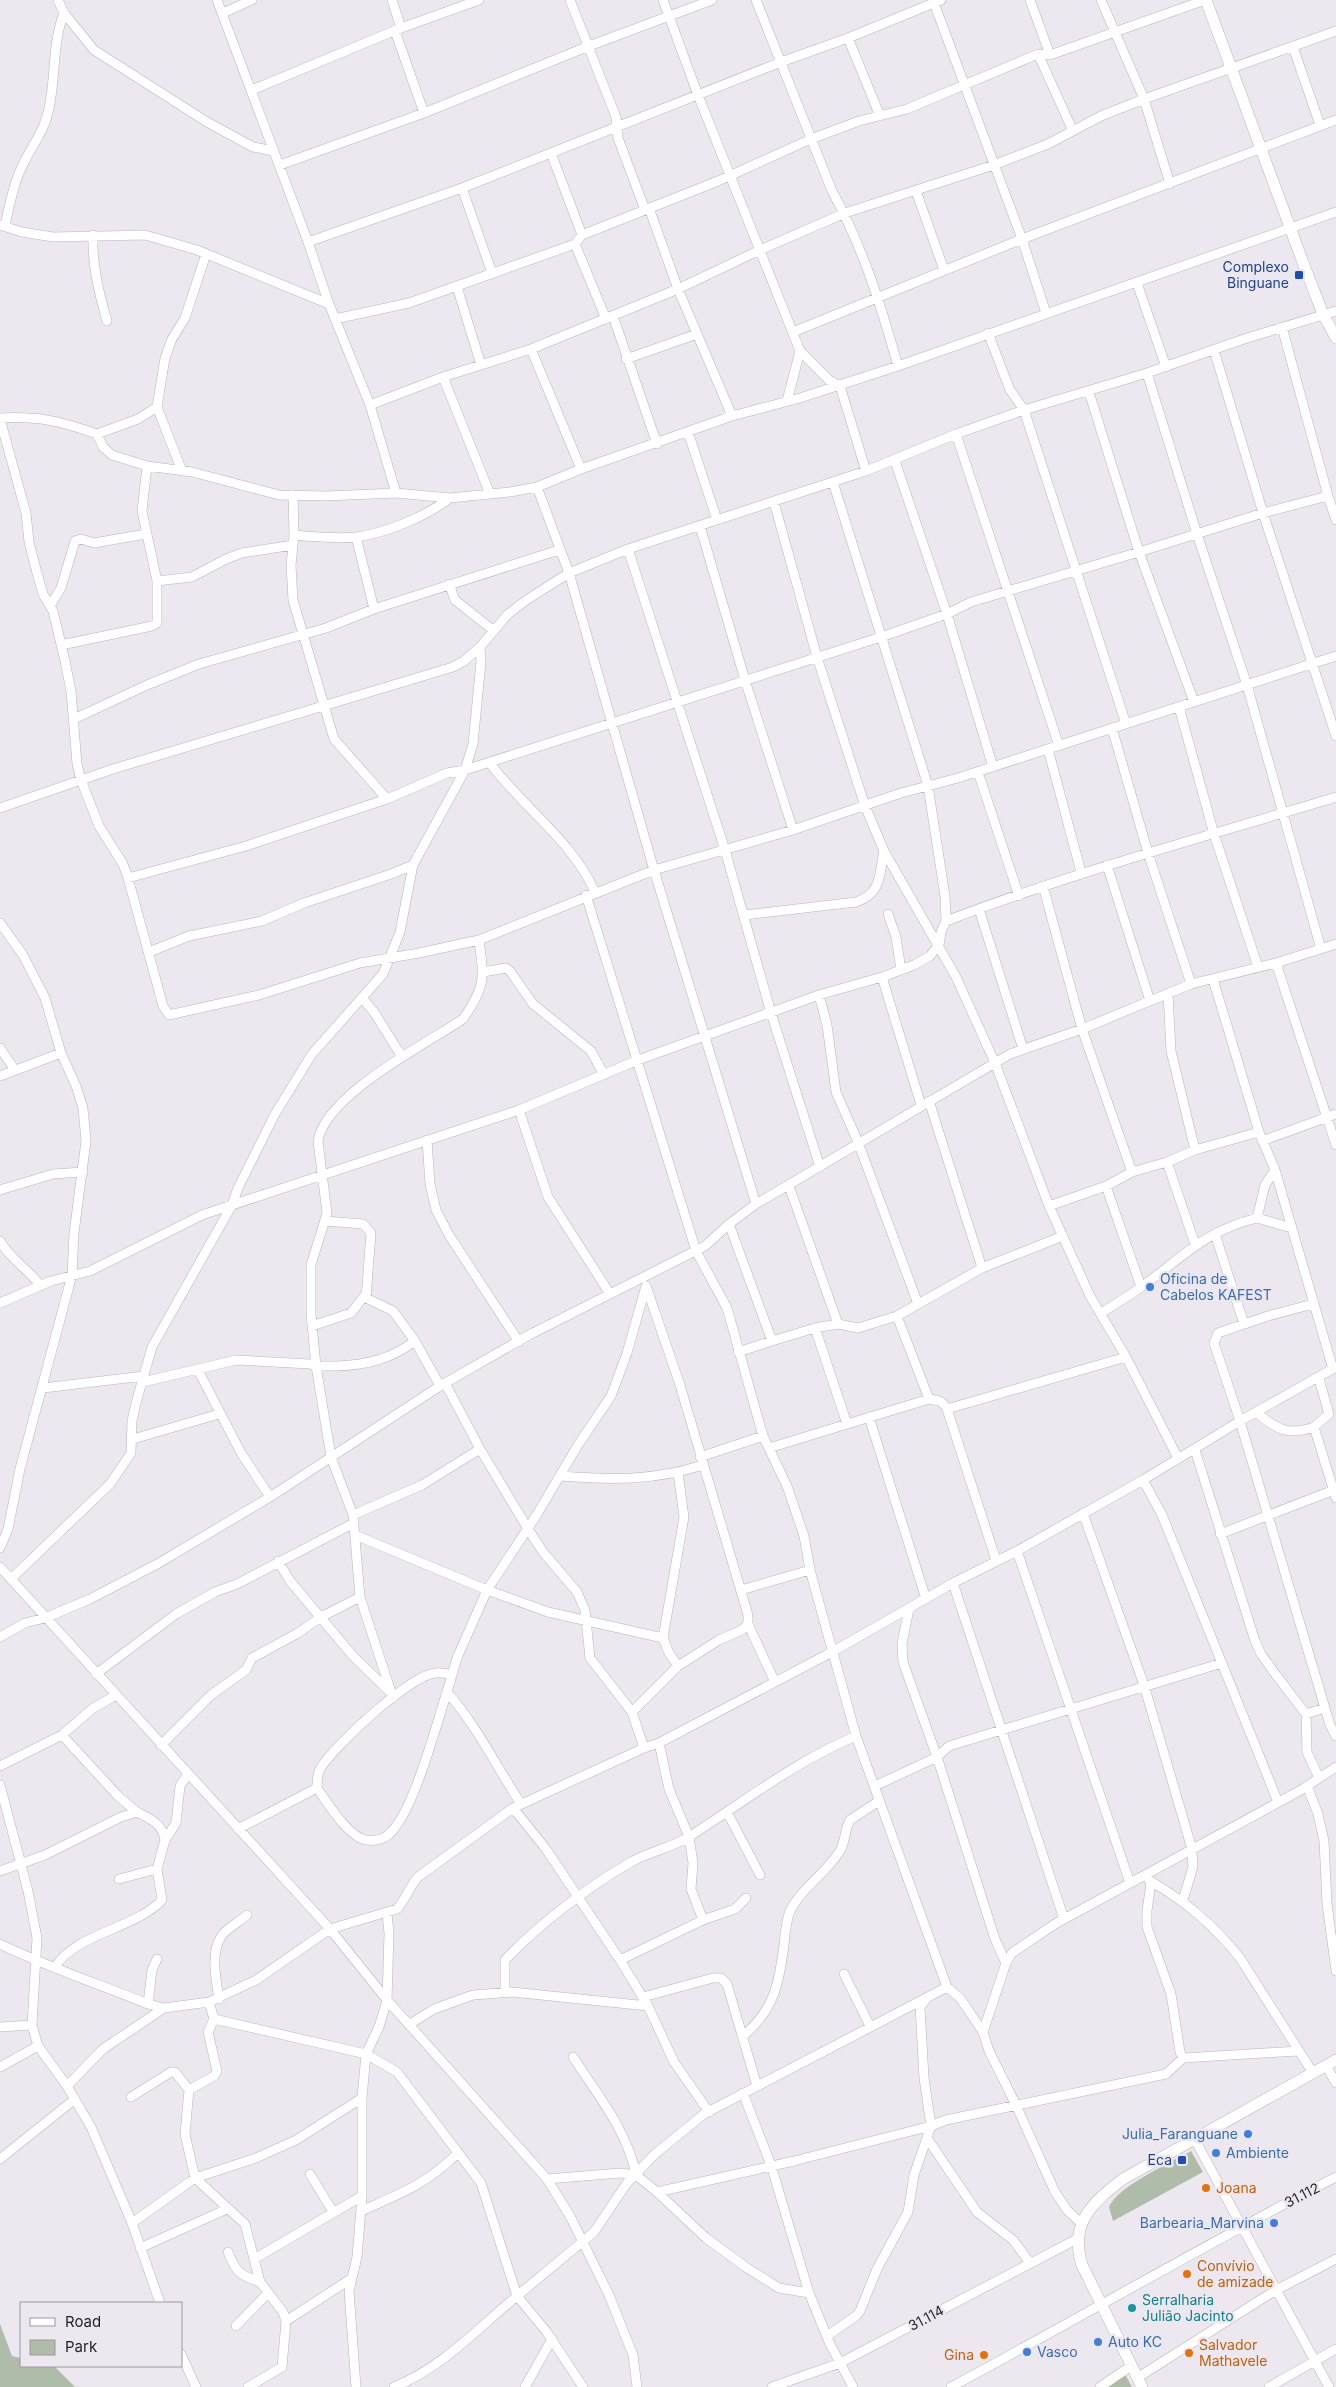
<svg xmlns="http://www.w3.org/2000/svg" width="1336" height="2387" viewBox="0 0 1336 2387" font-family="Inter,sans-serif">
<rect width="100%" height="100%" fill="#ede8ef"/>
<!-- green -->
<path fill="#b0bcaa" d="M1191 2151 1203 2172 1113 2221 1109 2207C1118 2186 1170 2163 1191 2151Z
M0 2324 12 2356 21 2358V2366H54L75 2387H0Z
M1125 2374 1132 2387H1106Z"/>
<g fill="none" stroke-linecap="round" stroke-linejoin="round">
<defs>
<path id="minor" d="M58 0 64 13 94 50 207 122 253 147 274 151
M217 0 308 242 329 304 370 405 396 493
M392 0 401 28
M570 0 616 117 618 138 645 210
M663 0 698 95 800 351 829 380 840 386 866 471
M756 0 832 191C863 247 881 306 898 366
M1030 0 1050 55
M1101 0 1144 99 1170 184
M934 3 1022 239 1046 313
M223 13 252 0
M395 31 424 113
M848 38 880 116
M1293 47 1320 125
M1038 54 1073 131
M252 90 401 28 479 0
M551 153 582 235
M280 165 424 113 589 46 712 0
M462 188 492 273
M916 191 944 270
M649 208 678 289 732 416
M0 225 22 232 53 237 145 235 197 250 329 304
M5 226C9 207 12 189 20 171 29 149 45 132 49 108 56 76 52 44 64 13
M93 235C92 265 99 293 107 321
M308 242 462 188 781 62 848 38 941 0
M575 244 606 319
M1137 283 1166 367
M457 287 481 365
M613 316 657 444
M335 319 409 303 575 244 582 235 718 181 811 139 859 121 907 109 1038 54 1050 55 1205 0
M1282 327 1328 496 1336 520
M793 332 1022 239 1336 120
M988 333 1010 390 1024 410 1126 724
M531 349 581 469
M1214 350 1263 513 1336 736
M626 359 697 334
M1147 373 1197 534 1247 685 1321 949
M443 377 490 494
M1089 392 1139 552 1194 702
M787 401 800 351
M370 405 443 377 531 349 678 289 760 250 845 213 994 165 1048 144 1101 116 1144 99 1336 31
M0 418C39 416 60 421 97 434L103 447 112 455 147 466 192 472 279 495 326 496 396 493 450 498 510 492 537 487 581 469 732 416 800 398 898 366 1336 212
M0 419 26 513 29 542 37 573 43 594 53 611 65 661 71 691 77 764 81 780 99 826 123 864 128 878 163 1006 169 1015 259 995 360 963 419 953 479 940 654 870 793 830 901 793 958 778 1336 656
M688 432 717 520
M97 434 138 419 157 407
M956 434 1059 746
M895 461 947 614 993 767
M182 471 157 407 165 358 172 339 185 318 206 254
M833 482 928 786 945 896 946 921
M537 487 569 573 654 870 756 1204
M293 495 294 535 291 565 293 600 334 739 387 799
M774 502 817 657 865 806 884 851 956 977 995 1063 1049 1206 1090 1296 1126 1357 1178 1458
M700 526 745 680 793 830
M294 535C315 537 337 539 357 537 388 532 425 517 450 498
M356 537 374 609
M628 549 725 850 771 1013 820 1167
M157 581 192 577 226 559 242 553 293 545
M449 584 455 600 494 631
M50 606 61 588 75 541 81 539 94 543 146 534
M61 645 152 626 157 623V581L142 511 147 466
M1179 707 1214 834 1258 967
M74 719 147 685 199 664 326 628 374 609 559 550
M1112 728 1148 853 1191 984
M1048 749 1081 872
M489 762C522 807 572 840 595 892
M978 772 1019 896
M0 808 113 769 453 667 464 661 480 647 508 614 528 599 569 573 628 549 866 471 956 434 1024 410 1147 373 1244 339 1336 311
M1107 865 1150 1001
M128 878 246 846 387 799 447 773 465 770 881 637 947 614 971 602 1139 552 1263 513 1328 496
M1043 886 1082 1029 1132 1172
M586 895 696 1251 727 1308 763 1436 787 1486 804 1536 810 1570 856 1736 947 1987 960 1998 983 2032
M979 909 1023 1049
M888 914 896 937 901 970
M745 915 856 902C882 893 879 875 884 851
M0 923 23 955 45 998 61 1053 76 1086 83 1108 86 1141 74 1233 72 1275 20 1469 8 1529 0 1548
M149 952 189 936 262 921 304 903 391 874 413 865
M1276 963 1336 1145
M483 972 506 968 510 971 533 1004 591 1051 604 1075
M882 977 921 1105
M1213 979 1259 1132 1275 1170 1333 1369
M1168 993 1171 1051 1195 1150
M819 995 827 1025 836 1092 858 1142 918 1304
M363 999 374 1012 402 1057
M0 1048 15 1070
M0 1076 61 1053
M929 1101 982 1268
M519 1110 548 1197 610 1294
M427 1140 430 1184 436 1210 449 1235 519 1342
M1262 1141 1336 1114
M1167 1162 1195 1244
M789 1186 838 1324
M1106 1186 1141 1287
M0 1190 53 1174 83 1172
M1049 1206 1106 1186 1132 1172 1167 1162 1195 1150 1259 1132
M1257 1218 1292 1228
M325 1221 363 1224 371 1233 366 1298 393 1311 415 1341 440 1386
M729 1224 772 1341 815 1328 838 1324 858 1328 897 1316 982 1268 1063 1236
M1215 1234 1244 1324
M0 1241C10 1259 28 1269 41 1286
M0 1303 51 1281 90 1271 202 1215 519 1110 638 1060 819 995 882 977 914 965 930 956 939 945 941 932 946 921C1074 872 1205 837 1336 797
M1313 1304 1268 1316 1218 1333 1214 1343 1240 1421 1330 1725 1336 1736
M1101 1313C1114 1305 1127 1297 1140 1288 1182 1258 1204 1231 1257 1218L1265 1185 1275 1170
M897 1316 929 1399
M312 1326 351 1313 365 1295
M815 1328 847 1424
M738 1352 772 1341
M198 1370 241 1453 270 1497
M1319 1379 1329 1414 1314 1427 1336 1498
M143 1382 236 1360 310 1364C319 1367 328 1366 337 1366 367 1365 391 1359 415 1341
M445 1383 480 1449 528 1529 543 1552 577 1592 585 1610 590 1658 632 1712 644 1748
M43 1388 144 1376
M947 1409 1126 1357
M1256 1412C1277 1430 1288 1436 1314 1427
M869 1417 926 1599
M133 1439 219 1414
M769 1448 929 1399C938 1400 943 1401 947 1409L996 1560
M1195 1450 1255 1641 1261 1654 1276 1675 1306 1714 1307 1752 1319 1778
M700 1457 763 1436
M560 1476C612 1480 653 1481 703 1465
M1143 1480 1162 1515 1278 1802
M1083 1513 1144 1685 1192 1849 1193 1867 1183 1900
M353 1515 422 1485 480 1449
M1220 1534 1334 1490
M355 1535 487 1590 548 1612 663 1638
M1017 1551 1130 1883
M278 1561 290 1581 353 1656 390 1692
M0 1567 330 1929 387 2000 379 2027 366 2054 362 2098V2196L357 2257 349 2291 356 2387
M12 1578 110 1484 131 1453 132 1421 136 1403 152 1347 232 1205 238 1188 275 1114 312 1054 383 974 400 932 413 865 465 770 473 744 481 662 480 647
M953 1583 1064 1919
M741 1590 810 1570
M909 1609 902 1643 903 1662 937 1757 995 1939 1006 1963
M748 1624 774 1680
M0 1637 25 1623 45 1618 90 1599 159 1563 270 1497 440 1386 529 1335 705 1246 729 1224 756 1204 1010 1054 1082 1029 1191 984 1276 963 1336 944
M678 1666 669 1653 663 1638 684 1517 678 1473
M96 1674 176 1614 215 1592 237 1584 354 1523
M451 1674C446 1674 440 1672 435 1673 409 1676 334 1746 320 1769 317 1775 317 1782 317 1788 327 1802 348 1837 366 1840 373 1841 382 1840 388 1835 413 1815 436 1725 447 1692L457 1658 487 1590 536 1516 578 1445 611 1396 627 1353 646 1286
M447 1692C477 1726 496 1766 521 1804
M393 1698 360 1597 353 1515 331 1457 316 1366 311 1314V1265L327 1213 318 1141C325 1095 426 1044 463 1019 486 986 484 978 479 940
M632 1712 678 1666 719 1640 742 1630 748 1624V1615L680 1385 646 1286
M1306 1714 1325 1708
M62 1735 118 1796 137 1812
M659 1743 669 1789 689 1837 693 1863 691 1889 703 1920
M161 1745 211 1695 246 1670 252 1658 298 1633 321 1617 360 1597
M0 1766 62 1735 92 1709 116 1695
M0 1785 28 1891 37 1938 32 2025 38 2046 67 2086 91 2127 132 2223 160 2303
M875 1786 937 1757 949 1746 1222 1663
M1307 1786 1318 1814 1324 1841 1327 1904 1336 1971
M513 1808 546 1849 620 1960 648 2006 674 2062 709 2112
M727 1812 760 1875
M238 1829 317 1788
M0 1871 45 1855 121 1817 137 1812C150 1819 162 1823 165 1840
M119 1879 157 1869
M1149 1880C1186 1902 1213 1924 1240 1958L1313 2073
M1151 1882 1147 1911V1927L1171 1994 1180 2052 1183 2058 1298 2051
M387 1913 389 1933 387 2000 547 2179 620 2173 636 2175 657 2192 706 2238 747 2268 779 2288 809 2293
M0 1944C47 1967 99 1984 148 2004L164 2008 209 2002 214 2019 366 2054 397 2072 481 2183 517 2296C477 2329 443 2367 394 2387
M620 1960 703 1920 735 1909 746 1898
M55 1967C76 1933 135 1929 162 1900L157 1869 165 1840 176 1823 180 1786 188 1774
M844 1974 870 2026
M505 1992V1960C538 1925 589 1886 631 1862 649 1852 670 1848 687 1838 744 1802 794 1762 856 1736
M643 1997 713 1978H721L727 1984 757 2086
M219 1999C216 1980 210 1952 222 1935 228 1928 240 1921 247 1915
M209 2002 256 1980 330 1929 397 1909C406 1899 409 1887 418 1877L513 1808 644 1748 659 1743 832 1652 953 1583 1017 1551 1143 1480 1240 1421 1336 1367
M148 2004 152 1970 157 1959
M214 2019 208 2032 217 2071 214 2076 189 2090 185 2134 195 2178 245 2224 260 2282 283 2312 286 2321 282 2367 248 2387
M410 2024 434 2009 473 1995 512 1992 648 2006
M0 2027 32 2025
M743 2036C774 2010 779 1984 784 1945 785 1934 786 1921 790 1911 802 1887 828 1872 841 1849 845 1841 845 1829 850 1820L879 1801
M573 2057C597 2094 628 2132 636 2175
M1326 2066 1336 2083
M0 2067 38 2046
M67 2086 103 2049 164 2008
M743 2093 771 2165 809 2293 830 2344 853 2387
M131 2097 171 2072H175L189 2090
M927 2138 977 2212 1013 2240 1030 2263
M1195 2140 1329 2387
M0 2159 75 2099
M310 2174 333 2212
M547 2179 570 2216 609 2295 633 2355 637 2387
M657 2192 794 2161 931 2126 946 2120 1166 2074 1183 2058
M361 2211C402 2193 425 2185 458 2153
M132 2223 195 2178 256 2158 296 2140 362 2098
M1082 2224 1067 2210 1055 2192 1016 2105 989 2051 983 2032 1006 1963 1012 1953 1055 1924 1301 1790 1336 1767
M140 2248 227 2209
M228 2252C236 2272 239 2275 260 2282
M254 2259 362 2196
M286 2321 352 2278
M236 2326 268 2293
M827 2336 856 2316 860 2311 877 2269 908 2212 914 2175 931 2126 924 2078 920 2007 927 1998
M181 2354 196 2387
M1137 2378 1276 2290 1336 2259
M525 2387 552 2339
M583 2387 546 2331 517 2296 594 2232 627 2183 655 2154 704 2114 947 1987
M772 2387 840 2363 1077 2239
M951 2387C1080 2318 1206 2244 1336 2177
M1100 2387 1131 2366
M1269 2387 1336 2349"/>
<path id="tertiary" d="M1206 0 1305 268 1323 314 1336 338
M1142 2387 1082 2265C1069 2223 1092 2203 1123 2179L1336 2060"/>
</defs>
<!-- minor casing -->
<use href="#minor" stroke="#b9b4bb" stroke-width="10"/>
<!-- tertiary casing -->
<use href="#tertiary" stroke="#b9b4bb" stroke-width="12"/>
<!-- minor -->
<use href="#minor" stroke="#fff" stroke-width="9"/>
<!-- tertiary -->
<use href="#tertiary" stroke="#fff" stroke-width="11"/>
</g>
<!-- markers -->
<g fill="#1a4fb4" stroke="#ede8ef" stroke-width="2">
<rect x="1294" y="270" width="10" height="10" rx="2.5"/>
<rect x="1177" y="2155" width="10" height="10" rx="2.5"/>
</g>
<g fill="#3f7fe0" stroke="#ede8ef" stroke-width="2">
<circle cx="1150" cy="1287" r="5"/>
<circle cx="1248" cy="2134" r="5"/>
<circle cx="1216" cy="2153" r="5"/>
<circle cx="1274" cy="2223" r="5"/>
<circle cx="1098" cy="2342" r="5"/>
<circle cx="1027" cy="2352" r="5"/>
</g>
<g fill="#e8710a" stroke="#ede8ef" stroke-width="2">
<circle cx="1206" cy="2188" r="5"/>
<circle cx="1187" cy="2274" r="5"/>
<circle cx="1189" cy="2353" r="5"/>
<circle cx="984" cy="2355" r="5"/>
</g>
<circle fill="#0f9aa8" stroke="#ede8ef" stroke-width="2" cx="1132" cy="2308" r="5"/>
<g text-anchor="middle" stroke-width="5" stroke-linejoin="round" paint-order="stroke">
<!-- transit labels -->
<g font-size="14" fill="#164399" stroke="#ede8ef" text-anchor="end">
<text x="1289" y="272">Complexo<tspan x="1289" dy="16">Binguane</tspan></text>
<text x="1172" y="2165">Eca</text>
</g>
<!-- shop labels -->
<g font-size="14" fill="#366cbe" stroke="#ede8ef" text-anchor="start">
<text x="1160" y="1284">Oficina de<tspan x="1160" dy="16">Cabelos KAFEST</tspan></text>
<text x="1238" y="2139" text-anchor="end">Julia_Faranguane</text>
<text x="1226" y="2158">Ambiente</text>
<text x="1264" y="2228" text-anchor="end">Barbearia_Marvina</text>
<text x="1108" y="2347">Auto KC</text>
<text x="1037" y="2357">Vasco</text>
</g>
<!-- food labels -->
<g font-size="14" fill="#c56008" stroke="#ede8ef" text-anchor="start">
<text x="1216" y="2193">Joana</text>
<text x="1197" y="2271">Convívio<tspan x="1197" dy="16">de amizade</tspan></text>
<text x="1199" y="2350">Salvador<tspan x="1199" dy="16">Mathavele</tspan></text>
<text x="974" y="2360" text-anchor="end">Gina</text>
</g>
<!-- street labels -->
<g font-size="14" fill="#211f21" stroke="#ede8ef">
<text transform="translate(1302 2195) rotate(-27)" y="5">31.112</text>
<text transform="translate(926 2318) rotate(-28)" y="5">31.114</text>
</g>
<!-- culture labels -->
<g font-size="14" fill="#0d838f" stroke="#ede8ef" text-anchor="start">
<text x="1142" y="2305">Serralharia<tspan x="1142" dy="16">Julião Jacinto</tspan></text>
</g>
</g>
<!-- legend -->
<rect x="20" y="2302" width="162" height="65" fill="#ede8ef" stroke="#9b989d"/>
<rect x="30" y="2318" width="25" height="8" fill="#ffffff" stroke="#9b989d"/>
<text x="65" y="2327" font-size="15" fill="#211f21">Road</text>
<rect x="30" y="2340" width="25" height="15" fill="#b0bcaa" stroke="#9b989d"/>
<text x="65" y="2352" font-size="15" fill="#211f21">Park</text>
</svg>
